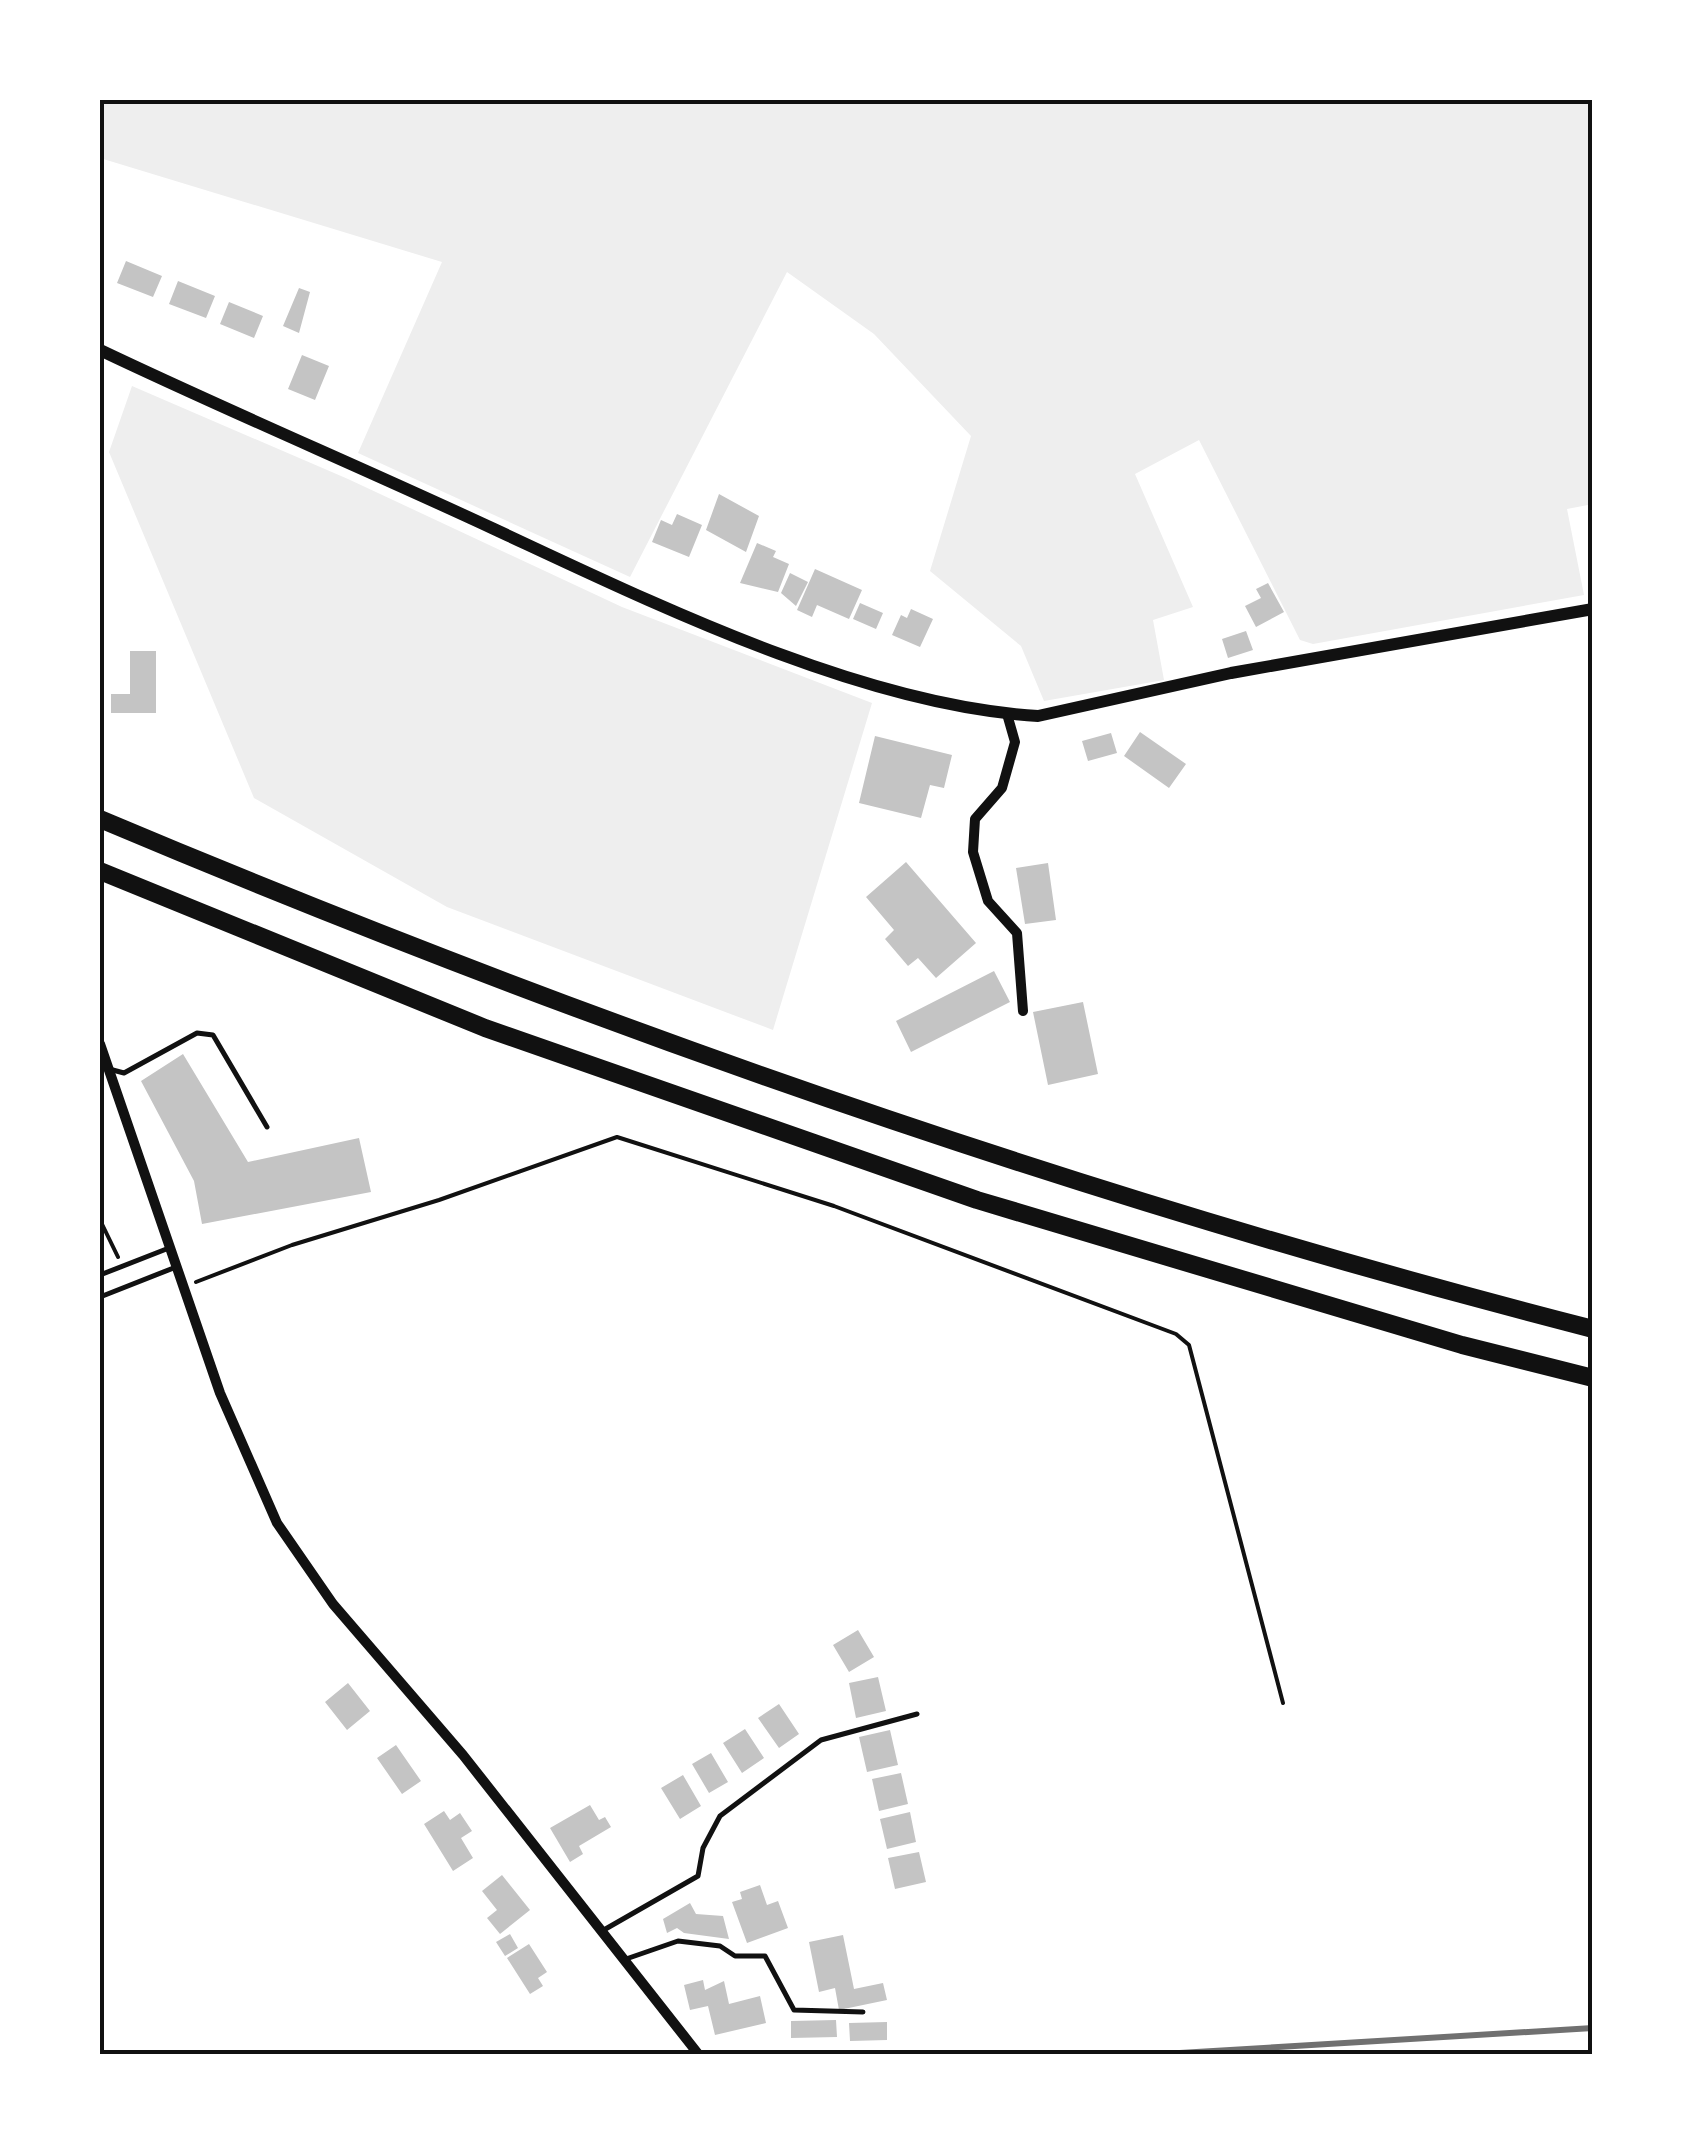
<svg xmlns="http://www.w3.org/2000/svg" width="1693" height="2155" viewBox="0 0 1693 2155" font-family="'Varela Round',sans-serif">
<rect width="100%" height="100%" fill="#fff"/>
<!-- green -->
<path fill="#eee" d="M100 100H1593V504L1567 509 1584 595 1313 644 1300 640 1199 440 1135 474 1193 607 1153 620 1164 680 1044 701 1021 646 930 571 971 436 874 334 787 272 630 577 358 453 442 262 100 158Z
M132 386 348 479 622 607 872 703 773 1030 447 907 254 798 109 452Z"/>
<!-- building -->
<path fill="#c4c4c4" d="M126 261 162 276 153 297 117 283Z
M178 281 215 296 206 318 169 304Z
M299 288 310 292 299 333 283 326Z
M229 302 263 316 254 338 220 324Z
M302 355 329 366 315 400 288 389Z
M719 494 759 516 746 552 706 530Z
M677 514 702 525 689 557 652 542 661 520 672 525Z
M757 543 776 551 773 557 789 564 778 592 740 583Z
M815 569 862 590 849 619 817 605 812 617 797 610Z
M790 573 808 582 796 606 781 593Z
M1268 583 1284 612 1256 627 1245 606 1261 598 1256 589Z
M860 603 883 613 876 629 853 619Z
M911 609 933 619 920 647 892 635 901 615 907 618Z
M1246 631 1253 650 1228 658 1222 639Z
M130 651H156V713H111V694H130Z
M1140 732 1186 764 1169 788 1124 756Z
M1111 733 1117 753 1088 761 1082 741Z
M875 736 952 755 944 788 930 785 921 818 859 803Z
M906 862 976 943 936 978 918 958 908 966 885 939 894 930 866 897Z
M1048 863 1056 920 1025 924 1016 868Z
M994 971 1010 1002 911 1052 896 1021Z
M1083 1002 1098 1074 1048 1085 1033 1012Z
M183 1054 248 1162 359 1138 371 1192 202 1224 194 1181 141 1081Z
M858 1630 874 1657 849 1672 833 1645Z
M878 1677 886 1711 856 1718 849 1683Z
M348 1683 370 1711 347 1730 325 1702Z
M779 1704 799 1734 779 1748 758 1718Z
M745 1729 764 1758 742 1773 723 1743Z
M890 1730 898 1765 867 1772 859 1737Z
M396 1745 421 1781 402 1794 377 1758Z
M711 1753 728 1782 709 1793 692 1764Z
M901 1773 908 1804 879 1811 872 1779Z
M683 1775 701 1806 680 1819 661 1788Z
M590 1805 599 1820 605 1817 611 1827 579 1846 583 1854 570 1862 550 1828Z
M444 1811 450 1820 460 1813 472 1831 461 1838 473 1858 453 1871 424 1824Z
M910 1812 916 1842 887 1849 880 1819Z
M919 1852 926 1882 895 1889 888 1858Z
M502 1875 530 1910 500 1934 487 1918 497 1910 482 1891Z
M760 1885 767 1905 778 1901 788 1928 747 1943 732 1902 742 1899 740 1892Z
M690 1903 696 1914 723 1916 729 1939 684 1933 677 1928 667 1933 663 1919Z
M510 1934 518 1948 505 1956 496 1942Z
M843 1935 854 1989 883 1983 887 2000 839 2010 835 1988 819 1992 809 1942Z
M529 1944 547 1972 538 1978 543 1986 530 1994 507 1958Z
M703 1980 705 1990 724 1981 729 2004 760 1996 766 2023 715 2035 708 2006 690 2010 684 1985Z
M836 2020 837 2037 791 2038V2021Z
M887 2022V2040L850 2041 849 2023Z"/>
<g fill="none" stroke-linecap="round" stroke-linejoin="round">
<!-- path -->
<path stroke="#111" stroke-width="4" d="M100 1220 118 1257
M196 1282 292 1245 439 1200 617 1137 834 1206 1176 1334 1189 1345 1283 1703
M1578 2055 1593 2053"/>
<!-- service -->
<path stroke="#111" stroke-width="5" d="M109 1069 124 1073 197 1033 213 1035 267 1127
M100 1275 169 1248
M100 1297 176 1267
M602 1931 698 1876 703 1848 720 1816 821 1740 917 1714
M626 1959 678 1941 720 1946 735 1956H765L794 2010 863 2012"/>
<!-- minor -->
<path stroke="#111" stroke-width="10" d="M1007 714 1015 742 1002 788 975 819 973 852 988 901 1017 933 1023 1011
M100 1044 220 1393 277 1523 333 1604 463 1755 699 2055"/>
<!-- tertiary -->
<path stroke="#111" stroke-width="12" d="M100 350C230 412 363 468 494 529 653 603 862 706 1038 716L1231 673 1593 609"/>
<!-- motorway -->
<path stroke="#111" stroke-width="18" d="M100 819C586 1024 1082 1198 1593 1329
M100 871 485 1028 977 1200 1462 1345 1593 1378"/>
<!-- rail -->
<path stroke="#707070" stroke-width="6" d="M1146 2055 1593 2028"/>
</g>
<!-- border -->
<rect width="1693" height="2155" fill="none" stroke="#ffffff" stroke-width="205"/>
<rect x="102" y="102" width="1488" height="1950" fill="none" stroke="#111" stroke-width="4"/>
</svg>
